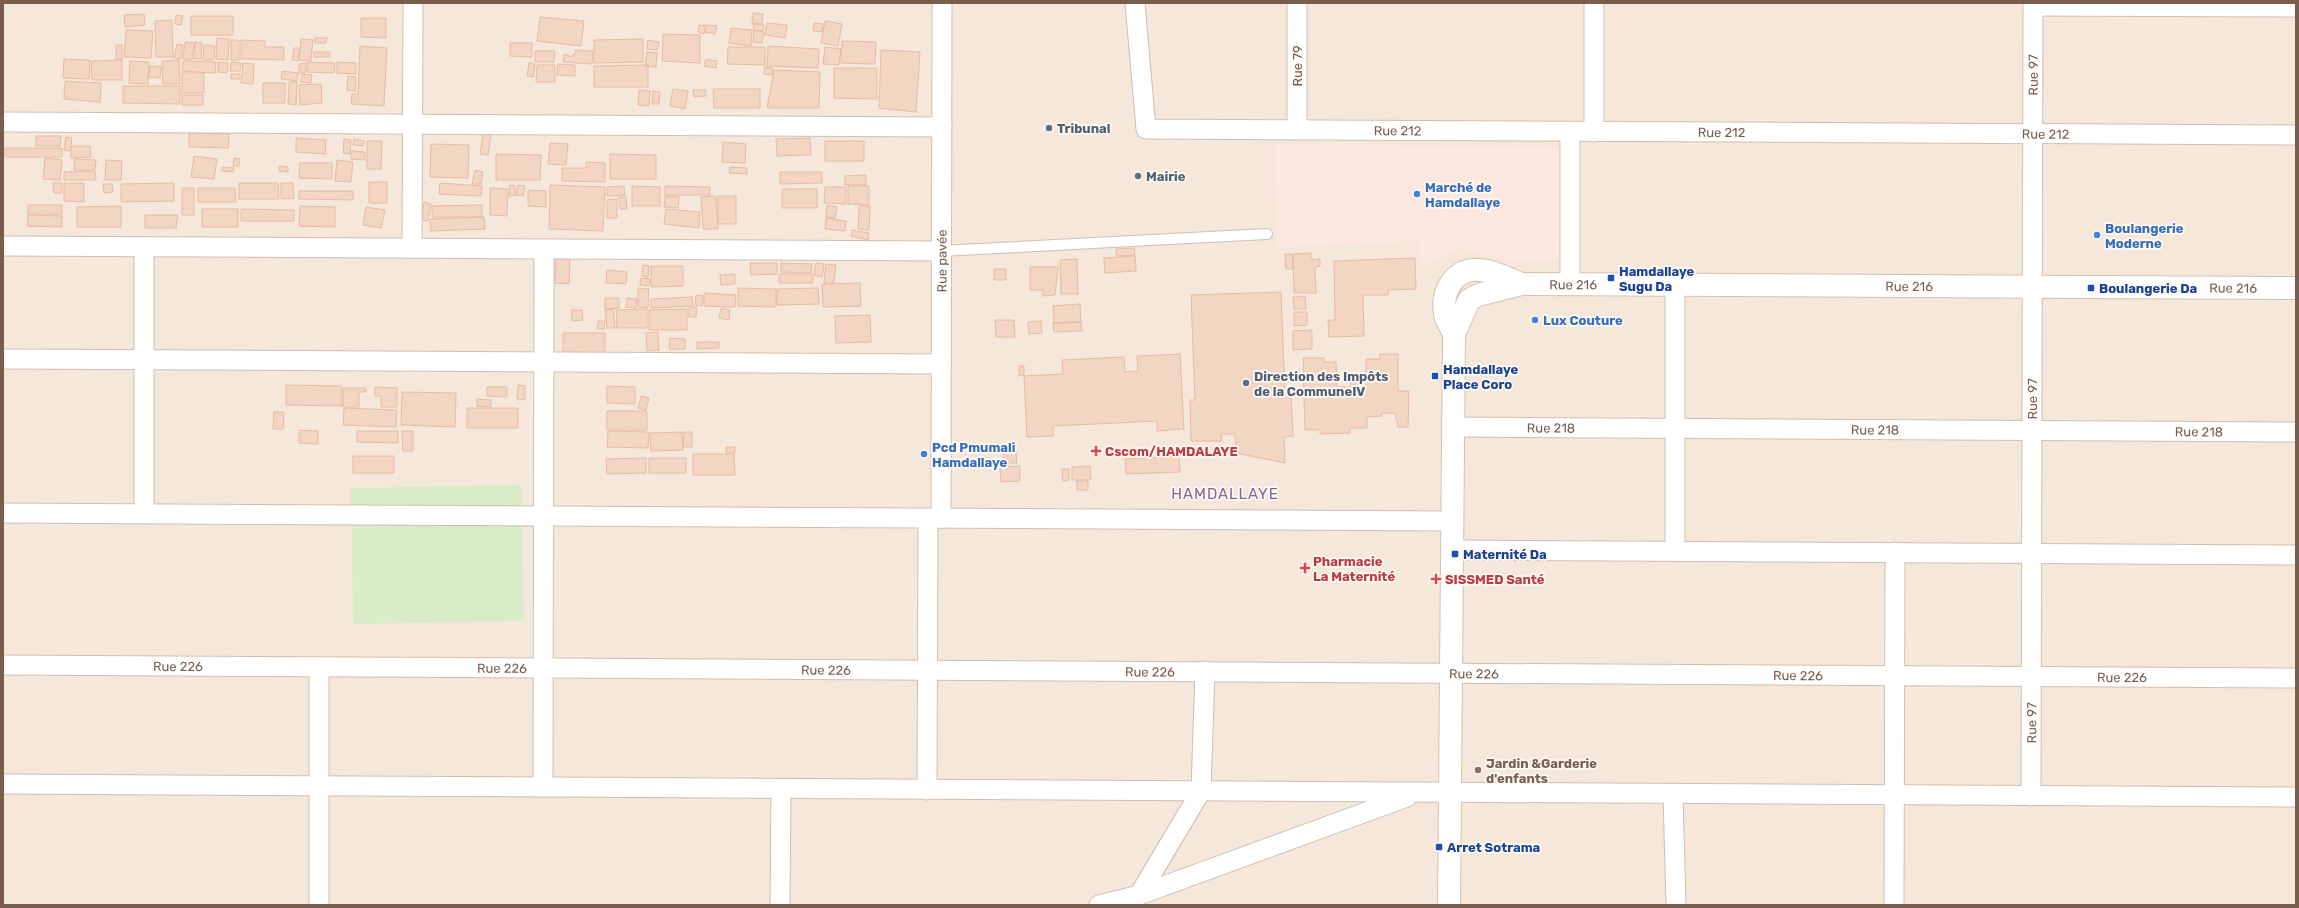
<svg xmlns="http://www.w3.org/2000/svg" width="2299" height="908" viewBox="0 0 2299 908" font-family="Rubik,sans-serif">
<rect width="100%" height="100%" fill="#fdf6ec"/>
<!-- residential -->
<path fill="#f5e8da" d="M3 3H2296V905H3Z"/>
<!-- commercial -->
<path fill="#fde8e0" d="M1274 145 1560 147 1559 261 1512 262 1459 248 1420 267 1418 241 1277 247Z"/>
<!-- green -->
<path fill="#d8ecc9" d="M521 485 524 621 353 624 351 488Z"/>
<!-- building -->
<path fill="#f3d5c3" stroke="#e6bba3" d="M753 13 763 14 762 24 752 23Z
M144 14 145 25 125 27 124 15Z
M176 15 183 16 181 25 175 24Z
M191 16H233V35H191Z
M540 17 584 21 581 46 537 41Z
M361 18H386V38L361 37Z
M172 20 173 57H156L155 21Z
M825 21 842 24 838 46 821 43Z
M767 23 787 25 785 38 765 35Z
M814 23 823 24 822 32 813 31Z
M754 24 764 25 763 31 753 30Z
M699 25 706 26 704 34 698 32Z
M706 25 717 26 715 34 705 32Z
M731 28 752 30 751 46 729 43Z
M126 30 153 31 151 58 124 57Z
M754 30 764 32 762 43 753 42Z
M663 34 700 35V63L662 61Z
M217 38 229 39 228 60 216 59Z
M315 38H327L326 43H315Z
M301 39 313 40 311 61 299 60Z
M643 39V62L594 63V40Z
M231 40H239V60H231Z
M241 40 265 41V47H284V60L241 59Z
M648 40 659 42 657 50 647 49Z
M842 41 876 42 875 64 841 63Z
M185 42 194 43 192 60 183 59Z
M195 42 202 43 201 59H194Z
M510 43H532V57L510 56Z
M177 44 183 45 181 59 174 58Z
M116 45H122V59H116Z
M204 45 215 46 214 60H203Z
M360 46 387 48 384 106 351 104 352 94H358Z
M768 46 819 49 818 68 767 66Z
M728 47H765V65L727 64Z
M825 47 841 49 839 65 823 64Z
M294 48H300L298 61 292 60Z
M575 50 593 51 592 64 563 62 564 54 572 57V55H575Z
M881 50 920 52 916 112 879 108Z
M535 51H555L554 62H535Z
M314 52H330V57H314Z
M647 52 657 53 656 67 645 66Z
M64 59 90 60 89 79 63 78Z
M706 59 717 61 716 68 704 66Z
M122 60V80H92L91 61Z
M179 60 180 84H163L162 61Z
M130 61 149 62 148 84 129 83Z
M183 61 216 62 215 73 182 71Z
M218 62 228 63 227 73 218 72Z
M231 62 241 63 240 71H230Z
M307 62 335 63 334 73 307 72Z
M337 62 356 63V74L337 73Z
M243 63 254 64 253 84 241 83Z
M306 63 305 73H299V64Z
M529 63 535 64 533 77 527 76Z
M558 64 575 65V76L557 75Z
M537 65H555V82H536Z
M648 65V87H594V66Z
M150 66 161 67 160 78 149 77Z
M765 67 773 68 772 75 764 74Z
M834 68H877V99L834 98Z
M774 70 820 72 819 108H767Z
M282 71 298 73 297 81 281 79Z
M182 73H204V93H182Z
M231 74H240V79H231Z
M302 74 312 75 311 83 301 82Z
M348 76 356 77 355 91 347 90Z
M65 81 101 83 100 102 64 99Z
M289 82H297L296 105 288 104Z
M263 83H285V103H263Z
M321 84 322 103 300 105 299 85Z
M123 86H180V104L123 103Z
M673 89 688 91 685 109 670 106Z
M713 89H760V108H714Z
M639 90 650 91 649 106 638 105Z
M693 90H705L706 96 694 97Z
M653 91 660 92 659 104H652Z
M182 95H203V105H182Z
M189 133 229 134 228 148 189 147Z
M483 133 491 134 488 155 480 154Z
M36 136H61L60 146H36Z
M66 137 72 138 70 151 64 150Z
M296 138 326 140 325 154 296 152Z
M810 138 811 155 777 156 776 139Z
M344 139 351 140 350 154 343 153Z
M354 139 364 141 363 146 353 145Z
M367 141H382L381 169H367Z
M825 141H864V161H825Z
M723 142 746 144 745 163 722 162Z
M550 143 568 144 566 165 548 164Z
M431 144 469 145 468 178 430 177Z
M71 146H90L91 157 71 158Z
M5 148H62V157H5Z
M351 151 365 152V160L351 159Z
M496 154 541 155 540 180H496Z
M610 154 656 155V179H610Z
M194 156 217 159 214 179 191 177Z
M45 158 62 160 60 180 43 179Z
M234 158 240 159 239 166H233Z
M75 159 96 160 95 170H74Z
M106 160 122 161 121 180H105Z
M337 160 353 162 351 182 335 181Z
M586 162 605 163V182L562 181V168H586Z
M300 163H332V179L299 178Z
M279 166 288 167V172L279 171Z
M222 167 234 168V172L222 171Z
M730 167 747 168V174L729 173Z
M475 170 483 172 481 184H472Z
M95 171 96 180H64V172Z
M780 172H822V183L780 184Z
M866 175V185H845V176Z
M369 182H387V203H369Z
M53 183H62V193H54Z
M64 183H84V202L64 201Z
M174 183V201L121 202V184Z
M239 183H278L279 199H239Z
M281 183H293L294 198 281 199Z
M440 183 482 186 481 196 439 194Z
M103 184H112L113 192 104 193Z
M510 185 515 186V196H509Z
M518 185 525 186 523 196 516 195Z
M550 185 605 187 603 231 549 229Z
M624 186 625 195 607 196V187Z
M632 186 660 187V206H632Z
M665 186 710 187V195H665Z
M848 186H869V205L848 204Z
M825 187H846V204L824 203Z
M182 188H194V215H182Z
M198 188H235L236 202H198Z
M490 188 508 189 507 216 490 215Z
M782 189H817V208H782Z
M528 190 546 191V207L528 206Z
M299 191H353V200L299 199Z
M665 196 679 197 678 208 664 207Z
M716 196 718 229H703L701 197Z
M718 196H736V224H718Z
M619 197H626L627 209H620Z
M617 199V218H607V200Z
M424 202 431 204 428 221 421 220Z
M28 205H62V214H28Z
M482 205V217H432V206Z
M827 205 837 207 835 218 826 217Z
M121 206V227H77V207Z
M300 206 335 207V227L299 226Z
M859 206H870L869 230 858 229Z
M366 207 385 210 381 228 363 225Z
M202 209H238V227H202Z
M241 209 294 210V221H241Z
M666 209 700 212 699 228 664 224Z
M28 215 62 216V227L27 226Z
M145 215H178L176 228H145Z
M484 217 485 229 431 231 430 219Z
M826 218 846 221 845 231 825 229Z
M852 230 869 233 868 240 851 236Z
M1134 248 1135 255 1116 256V249Z
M1311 253V260L1320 259V266L1315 267 1316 293H1294L1293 254Z
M1285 254H1292L1293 269H1286Z
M1135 256 1136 271 1105 273 1104 258Z
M1415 258 1416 289 1388 290V295H1363L1364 336 1329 337 1328 320H1335L1334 261Z
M556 259H570L569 284 555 283Z
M1077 259 1078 294H1061L1060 260Z
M750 263H777V274L751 275Z
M781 263 812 264 811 273 781 272Z
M816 263 824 264 822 277 814 275Z
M826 264 836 265 834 283H824Z
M643 265 649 266 648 277 642 276Z
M651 266H683V286L651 287Z
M1030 267H1058L1055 295 1043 296V290H1030Z
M994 269H1006V280H994Z
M607 270 627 272 626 284 606 283Z
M735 274V284L721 285 720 275Z
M779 274H813V283H779Z
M641 278 650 279 649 286 640 285Z
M860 283 861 306 823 307 822 284Z
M638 288 649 289 648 308 638 307Z
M738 288 776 289V307L738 306Z
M818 288 819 304 777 305V289Z
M1281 292 1285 395H1291L1293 436 1284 437 1285 463 1236 453 1235 434H1221L1222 441H1191L1190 400H1195L1191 295Z
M704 293 736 295 735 307 704 306Z
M696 295 703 296 702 306 695 305Z
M1305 296 1306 309H1294L1293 297Z
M692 297 693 306 651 308V299Z
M605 298H619V308L605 309Z
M627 298 637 299 636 308 626 307Z
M1080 304 1081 322 1054 323 1053 306Z
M689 307H697L696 317H689Z
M721 308 730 310 729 320 719 318Z
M613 309 615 328H607L605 310Z
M647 309V328H617L616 310Z
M687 309V330H649V310Z
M571 310H582L583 320 572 321Z
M1294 312H1307V325L1294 326Z
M870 315 871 342 836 343 835 316Z
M995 320H1014L1015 337H996Z
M598 321H605L604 329H597Z
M1041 321 1042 333 1029 334 1028 322Z
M1081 322 1082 331 1054 332 1053 323Z
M1312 330V349L1293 350V331Z
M658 332 659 350 647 351 646 333Z
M563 333H605V353L563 352Z
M670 338 685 339V349H669Z
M697 342H719V348L697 349Z
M1180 354 1184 429 1157 431V421L1053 426V436L1027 437 1024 376 1063 374 1062 360 1124 357 1125 372 1138 371 1137 356Z
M1380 354H1398V391H1409L1408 427H1398L1395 413H1382V416L1367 417V428H1350V433L1320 434V430H1305L1303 358H1324V362H1336L1337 387H1351V382L1366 381V359H1380Z
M1019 366H1024V375L1019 376Z
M286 385 342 386V406L286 405Z
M518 385 525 386V400L517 399Z
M607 386 635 387V404L607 403Z
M375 387 397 388V407H381V396H375Z
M487 387H507V397L487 396Z
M343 388H366V392H359V407H343Z
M402 392 456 393 455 427 401 425Z
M641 396 649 398 646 410 638 408Z
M477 399 491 400V407L477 406Z
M344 408 397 410 396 427 343 425Z
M467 408H518V428H467Z
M607 411H647V430H607Z
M274 412H284L283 429H273Z
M299 430 318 431V444L299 443Z
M357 431H398V443L357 442Z
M402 431H413V451H403Z
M608 431 649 432 648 448 607 447Z
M682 432 683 450 651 451 650 433Z
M684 432H692V447H683Z
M726 447H735V453H726Z
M1016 452 1017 463H1004L1003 453Z
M693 454H734L735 475H693Z
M353 456H394V473H353Z
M1179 456 1180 472 1126 474 1125 459Z
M646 458V473L607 474 606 459Z
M649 458H686V473H649Z
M1020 466V481L1001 482 1000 467Z
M1090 466 1091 480H1072V467Z
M1062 469H1069V480L1063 481Z
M1077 481H1088V490H1077Z"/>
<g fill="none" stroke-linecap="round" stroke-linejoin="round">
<defs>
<path id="lane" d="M941 251 1267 234"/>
<g id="street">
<path id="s1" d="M1135 3 1146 129 2296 135"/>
<path d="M2033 6 2296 7"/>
<path d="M3 122 942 127"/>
<path d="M1297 130V3"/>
<path d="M1594 132V3"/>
<path d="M3 246 941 251"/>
<path d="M412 248 413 3"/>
<path d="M1570 284V132"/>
<path d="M3 359 941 364"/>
<path id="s2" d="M1454 427 2296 432"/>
<path d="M3 513 1453 521"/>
<path d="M144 513V247"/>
<path id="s3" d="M941 518 942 3"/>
<path d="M1453 550 2296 555"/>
<path d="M1675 551V284"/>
<path id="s4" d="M3 665 2296 678"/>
<path d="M3 784 2296 797"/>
<path d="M543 787 544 249"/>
<path d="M927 790 928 518"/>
<path d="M1673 794 1676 905"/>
<path id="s5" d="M2031 796 2033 3"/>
<path d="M1139 895 1201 791 1205 671"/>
<path d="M319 905V667"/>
<path d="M780 905 781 789"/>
<path d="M1099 905 1139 895 1407 797"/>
<path d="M1894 905 1895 552"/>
</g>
<g id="secondary">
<path d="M1454 334C1452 329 1448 323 1446 318 1439 293 1454 267 1480 270 1494 271 1509 279 1521 284"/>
<path id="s6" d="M1449 905 1454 334 1469 300 1478 295 1521 284 2296 288"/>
</g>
</defs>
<!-- lane casing -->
<use href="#lane" stroke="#d1beb0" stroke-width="12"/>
<!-- street casing -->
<use href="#street" stroke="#d1beb0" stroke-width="21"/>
<!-- secondary casing -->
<use href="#secondary" stroke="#d6c0b0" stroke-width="24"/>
<!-- lane -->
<use href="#lane" stroke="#fff" stroke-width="10"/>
<!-- street -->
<use href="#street" stroke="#fff" stroke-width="19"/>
<!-- secondary -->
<use href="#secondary" stroke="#fff" stroke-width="22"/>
</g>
<!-- markers -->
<g fill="#5c6f8a" stroke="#fffaf3" stroke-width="1.5">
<circle cx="1049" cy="128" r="4"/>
<circle cx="1138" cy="176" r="4"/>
<circle cx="1246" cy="383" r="4"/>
</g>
<g fill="#3f7fe0" stroke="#fffaf3" stroke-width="1.5">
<circle cx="1417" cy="194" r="4"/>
<circle cx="2097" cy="235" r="4"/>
<circle cx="1535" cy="320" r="4"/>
<circle cx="924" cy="454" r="4"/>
</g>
<g fill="#1a4fb4" stroke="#fffaf3" stroke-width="1.5">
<rect x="1607" y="274" width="8" height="8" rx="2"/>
<rect x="2087" y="284" width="8" height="8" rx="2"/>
<rect x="1431" y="372" width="8" height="8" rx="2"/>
<rect x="1451" y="550" width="8" height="8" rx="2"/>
<rect x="1435" y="843" width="8" height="8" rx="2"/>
</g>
<g fill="#e0444e" stroke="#fffaf3" stroke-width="1.5">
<path d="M1094 445h4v4h4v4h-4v4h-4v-4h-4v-4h4z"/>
<path d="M1303 562h4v4h4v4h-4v4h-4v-4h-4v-4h4z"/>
<path d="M1434 573h4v4h4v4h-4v4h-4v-4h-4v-4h4z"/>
</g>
<circle fill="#8d6e63" stroke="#fffaf3" stroke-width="1.5" cx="1478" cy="770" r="4"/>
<g text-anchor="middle" stroke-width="3.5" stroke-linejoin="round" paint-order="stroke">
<!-- street labels -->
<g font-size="13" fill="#7a5c4d" stroke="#fffaf3">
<text transform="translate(1297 66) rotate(-90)" y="5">Rue 79</text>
<text dy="5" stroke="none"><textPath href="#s5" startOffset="721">Rue 97</textPath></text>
<text dy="5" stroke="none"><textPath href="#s1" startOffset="378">Rue 212</textPath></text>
<text dy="5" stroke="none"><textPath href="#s1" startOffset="702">Rue 212</textPath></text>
<text dy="5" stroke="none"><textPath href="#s1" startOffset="1026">Rue 212</textPath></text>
<text dy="5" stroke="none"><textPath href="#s3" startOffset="257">Rue pavée</textPath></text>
<text dy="5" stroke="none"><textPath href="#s6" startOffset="715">Rue 216</textPath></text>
<text dy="5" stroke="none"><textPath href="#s6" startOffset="1051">Rue 216</textPath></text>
<text dy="5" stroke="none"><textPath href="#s6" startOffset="1375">Rue 216</textPath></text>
<text dy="5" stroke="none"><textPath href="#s5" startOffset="397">Rue 97</textPath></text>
<text dy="5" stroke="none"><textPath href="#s2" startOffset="97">Rue 218</textPath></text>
<text dy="5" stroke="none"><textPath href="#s2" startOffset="421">Rue 218</textPath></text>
<text dy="5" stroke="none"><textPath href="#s2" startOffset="745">Rue 218</textPath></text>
<text dy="5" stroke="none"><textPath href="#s4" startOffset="175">Rue 226</textPath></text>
<text dy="5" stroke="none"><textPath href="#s4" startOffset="499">Rue 226</textPath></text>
<text dy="5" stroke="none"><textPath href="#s4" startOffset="823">Rue 226</textPath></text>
<text dy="5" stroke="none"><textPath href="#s4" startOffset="1147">Rue 226</textPath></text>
<text dy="5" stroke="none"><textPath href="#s4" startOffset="1471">Rue 226</textPath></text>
<text dy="5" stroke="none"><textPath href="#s4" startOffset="1795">Rue 226</textPath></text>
<text dy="5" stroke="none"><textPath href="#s4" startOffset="2119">Rue 226</textPath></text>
<text dy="5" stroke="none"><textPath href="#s5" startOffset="73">Rue 97</textPath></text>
</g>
<!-- service labels -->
<g font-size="13" font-weight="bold" fill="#4e5e75" stroke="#fffaf3" text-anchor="start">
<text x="1057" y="133">Tribunal</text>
<text x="1146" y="181">Mairie</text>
<text x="1254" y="381">Direction des Impôts<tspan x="1254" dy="15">de la CommuneIV</tspan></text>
</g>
<!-- shop labels -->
<g font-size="13" font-weight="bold" fill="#366cbe" stroke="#fffaf3" text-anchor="start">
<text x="1425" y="192">Marché de<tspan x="1425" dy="15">Hamdallaye</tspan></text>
<text x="2105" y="233">Boulangerie<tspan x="2105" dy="15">Moderne</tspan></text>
<text x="1543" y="325">Lux Couture</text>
<text x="932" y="452">Pcd Pmumali<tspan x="932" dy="15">Hamdallaye</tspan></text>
</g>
<!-- transit labels -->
<g font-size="13" font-weight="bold" fill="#164399" stroke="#fffaf3" text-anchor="start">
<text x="1619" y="276">Hamdallaye<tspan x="1619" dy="15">Sugu Da</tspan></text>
<text x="2099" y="293">Boulangerie Da</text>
<text x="1443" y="374">Hamdallaye<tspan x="1443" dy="15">Place Coro</tspan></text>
<text x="1463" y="559">Maternité Da</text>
<text x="1447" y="852">Arret Sotrama</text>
</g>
<!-- health labels -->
<g font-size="13" font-weight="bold" fill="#be3a42" stroke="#fffaf3" text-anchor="start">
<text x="1105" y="456">Cscom/HAMDALAYE</text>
<text x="1313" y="566">Pharmacie<tspan x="1313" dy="15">La Maternité</tspan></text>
<text x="1445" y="584">SISSMED Santé</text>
</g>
<!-- education labels -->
<g font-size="13" font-weight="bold" fill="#785e54" stroke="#fffaf3" text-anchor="start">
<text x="1486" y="768">Jardin &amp;Garderie<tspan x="1486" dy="15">d'enfants</tspan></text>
</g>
<!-- quarter labels -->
<g font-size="15" letter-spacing="1" fill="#846695" stroke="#fffaf3">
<text x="1225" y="499">HAMDALLAYE</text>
</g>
</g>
<!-- border -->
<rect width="2299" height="908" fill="none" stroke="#7a5c4d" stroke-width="8"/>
</svg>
